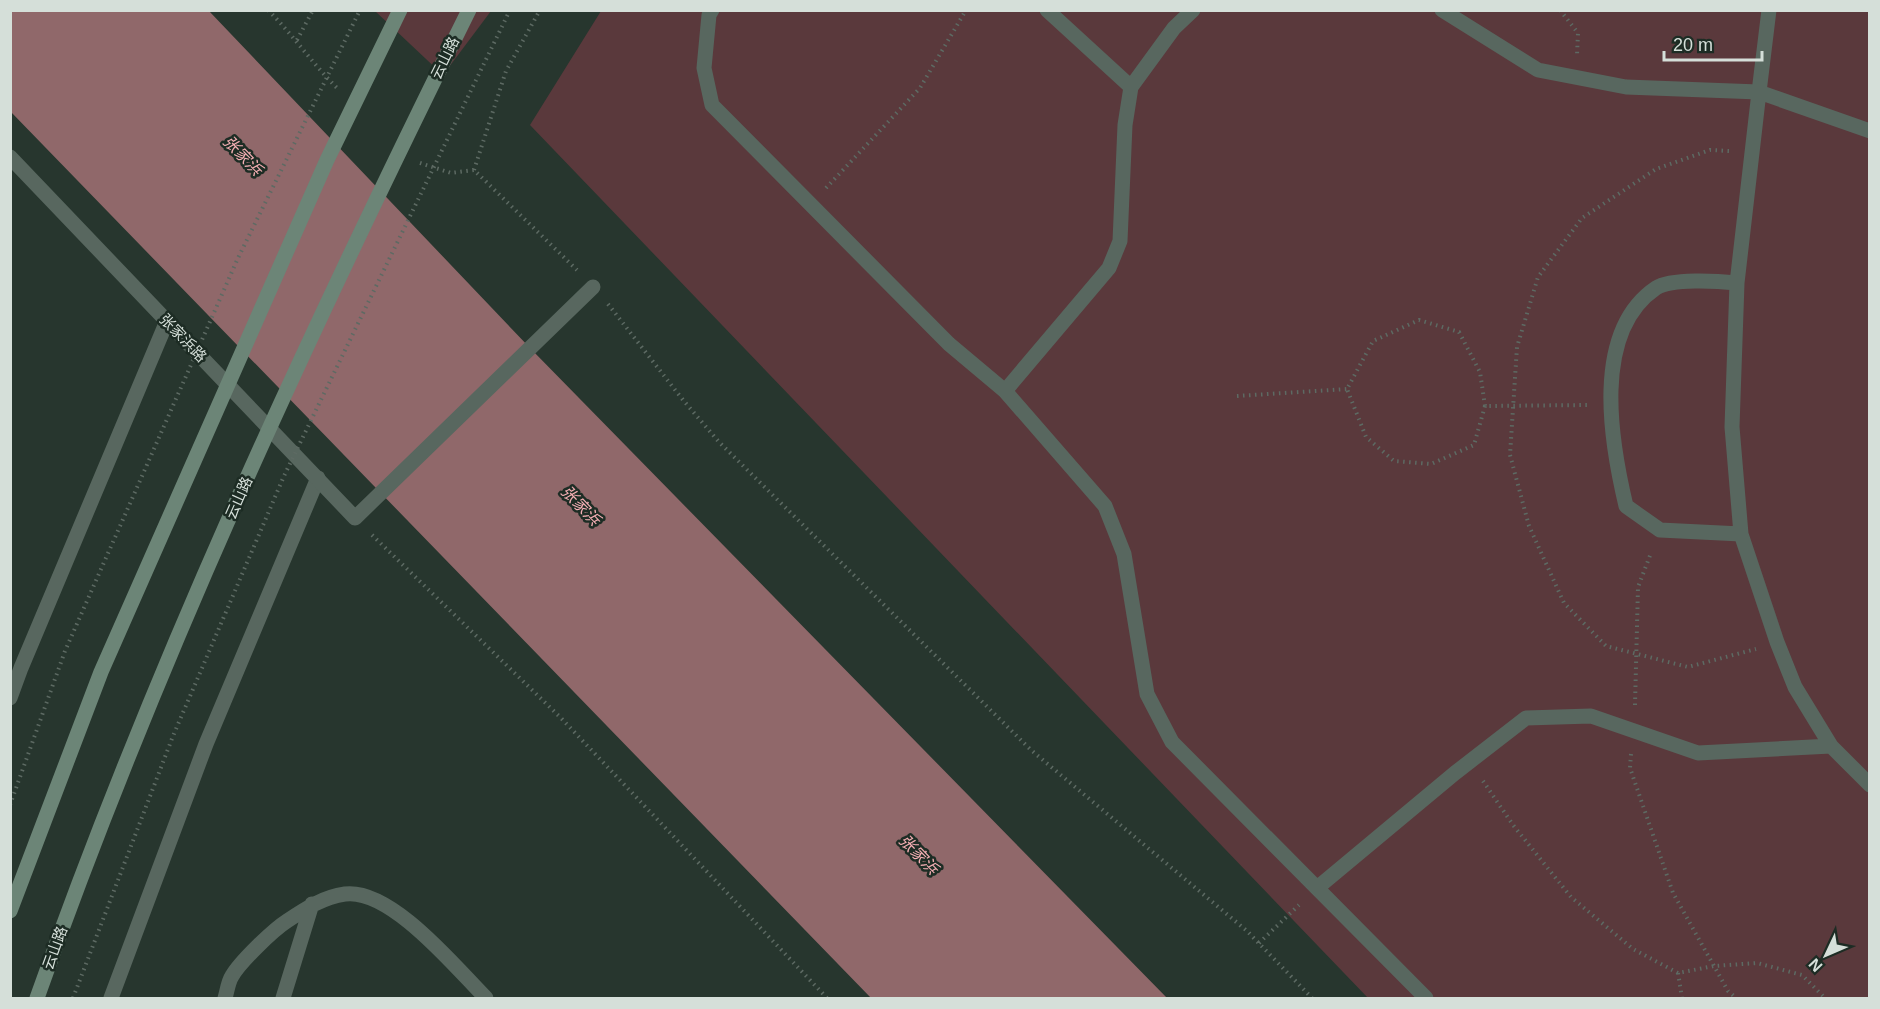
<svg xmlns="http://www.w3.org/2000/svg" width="1880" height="1009" viewBox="0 0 1880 1009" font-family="Helvetica,'Noto Sans SC',sans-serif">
<rect width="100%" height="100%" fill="#27362e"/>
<!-- green -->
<path fill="#5a393c" d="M375 11H491L443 75Z
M601 11H1869V998H1368L530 125Z"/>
<!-- water -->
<path fill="#90686a" d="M11 11H209L530 348 1167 998H871L11 112Z"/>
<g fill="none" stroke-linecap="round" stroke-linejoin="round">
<!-- path -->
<path stroke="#5d6a63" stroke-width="4" stroke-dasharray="1.5 4.5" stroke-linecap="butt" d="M268 10C293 35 312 63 337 88
M1560 10 1578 33 1577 55
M297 40 313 10
M1729 151 1710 150 1656 169 1582 218 1538 277 1517 347 1510 455 1529 526 1564 603 1606 646 1688 667 1756 649
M420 163 451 173 474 170 577 270
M474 170 506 71 540 10
M826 188 920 88 966 10
M608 304 683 400 719 442 1031 750 1247 931 1312 998
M1237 396 1347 389
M1485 406 1474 445 1431 464 1394 461 1366 437 1347 389 1373 341 1419 320 1459 332 1480 372 1485 406 1588 405
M372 535 560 717 827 998
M1635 705 1638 587 1651 553
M1631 754 1630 768 1673 893 1728 991 1736 998
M1483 781 1513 825 1571 897 1633 949 1678 973 1714 966 1757 963 1802 975 1825 998
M1259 943 1299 905
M1678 973 1682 998"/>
<!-- lane -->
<path stroke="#58675f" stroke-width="15" d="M712 10 709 15 704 68 712 105 949 344 1005 391 1105 506 1124 554 1147 694 1172 742 1426 998
M1047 10 1131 87
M1442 10 1538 70 1626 87 1759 92 1737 283 1732 427 1741 534 1777 642 1795 687 1831 746
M1769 10 1759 92 1870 131
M1737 283C1718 281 1671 278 1656 288 1591 332 1611 443 1626 506L1660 530 1741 534
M1005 391 1109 268 1120 241 1125 125 1131 87 1174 28 1193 10
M10 698 21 668 167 321
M1317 888 1455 773 1526 718 1591 716 1698 753 1831 746 1870 785
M111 998 206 744 318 478
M225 998C227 992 228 982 232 976 240 962 273 930 287 921 305 909 323 897 345 894 391 888 456 968 486 998
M283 998 312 904"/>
<!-- street -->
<path stroke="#58675f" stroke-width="15" d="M10 157 355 518 593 287"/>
<!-- path-bridge -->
<path stroke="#5d6a63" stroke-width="4" stroke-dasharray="1.5 4.5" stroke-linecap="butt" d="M10 805 65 651 238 258 360 10
M73 998 173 736 284 476 510 10"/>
<!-- secondary-bridge -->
<path stroke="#6c8577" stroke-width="15" d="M10 911 101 672 327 160 400 10
M37 998C157 659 309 333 469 10"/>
</g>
<g text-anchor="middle" stroke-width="5" stroke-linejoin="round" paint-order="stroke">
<!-- street labels -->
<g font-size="15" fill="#d5dfd9" stroke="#1d2c24">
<text transform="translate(445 58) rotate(-64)" y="5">云山路</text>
<text transform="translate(183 338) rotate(46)" y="5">张家浜路</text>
<text transform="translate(239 498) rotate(-66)" y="5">云山路</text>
<text transform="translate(55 948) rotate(-70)" y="5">云山路</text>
</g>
<!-- water labels -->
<g font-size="16" font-style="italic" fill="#f5afb4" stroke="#1d2c24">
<text transform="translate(243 155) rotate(46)" y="6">张家浜</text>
<text transform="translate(581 505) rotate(46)" y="6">张家浜</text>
<text transform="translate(919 854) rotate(46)" y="6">张家浜</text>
</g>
</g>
<!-- border -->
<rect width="1880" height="1009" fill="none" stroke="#d5dfd9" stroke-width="24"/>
<!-- north arrow -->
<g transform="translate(1826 955) rotate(226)" stroke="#1d2c24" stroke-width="4.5" paint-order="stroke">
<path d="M0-4.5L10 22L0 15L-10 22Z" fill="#d5dfd9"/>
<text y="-9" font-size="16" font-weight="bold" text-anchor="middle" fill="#d5dfd9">N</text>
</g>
<!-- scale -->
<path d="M1664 51v9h98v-9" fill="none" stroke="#d5dfd9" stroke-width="3"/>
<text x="1673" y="51" font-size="18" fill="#d5dfd9" stroke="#1d2c24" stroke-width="4.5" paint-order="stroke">20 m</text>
</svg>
